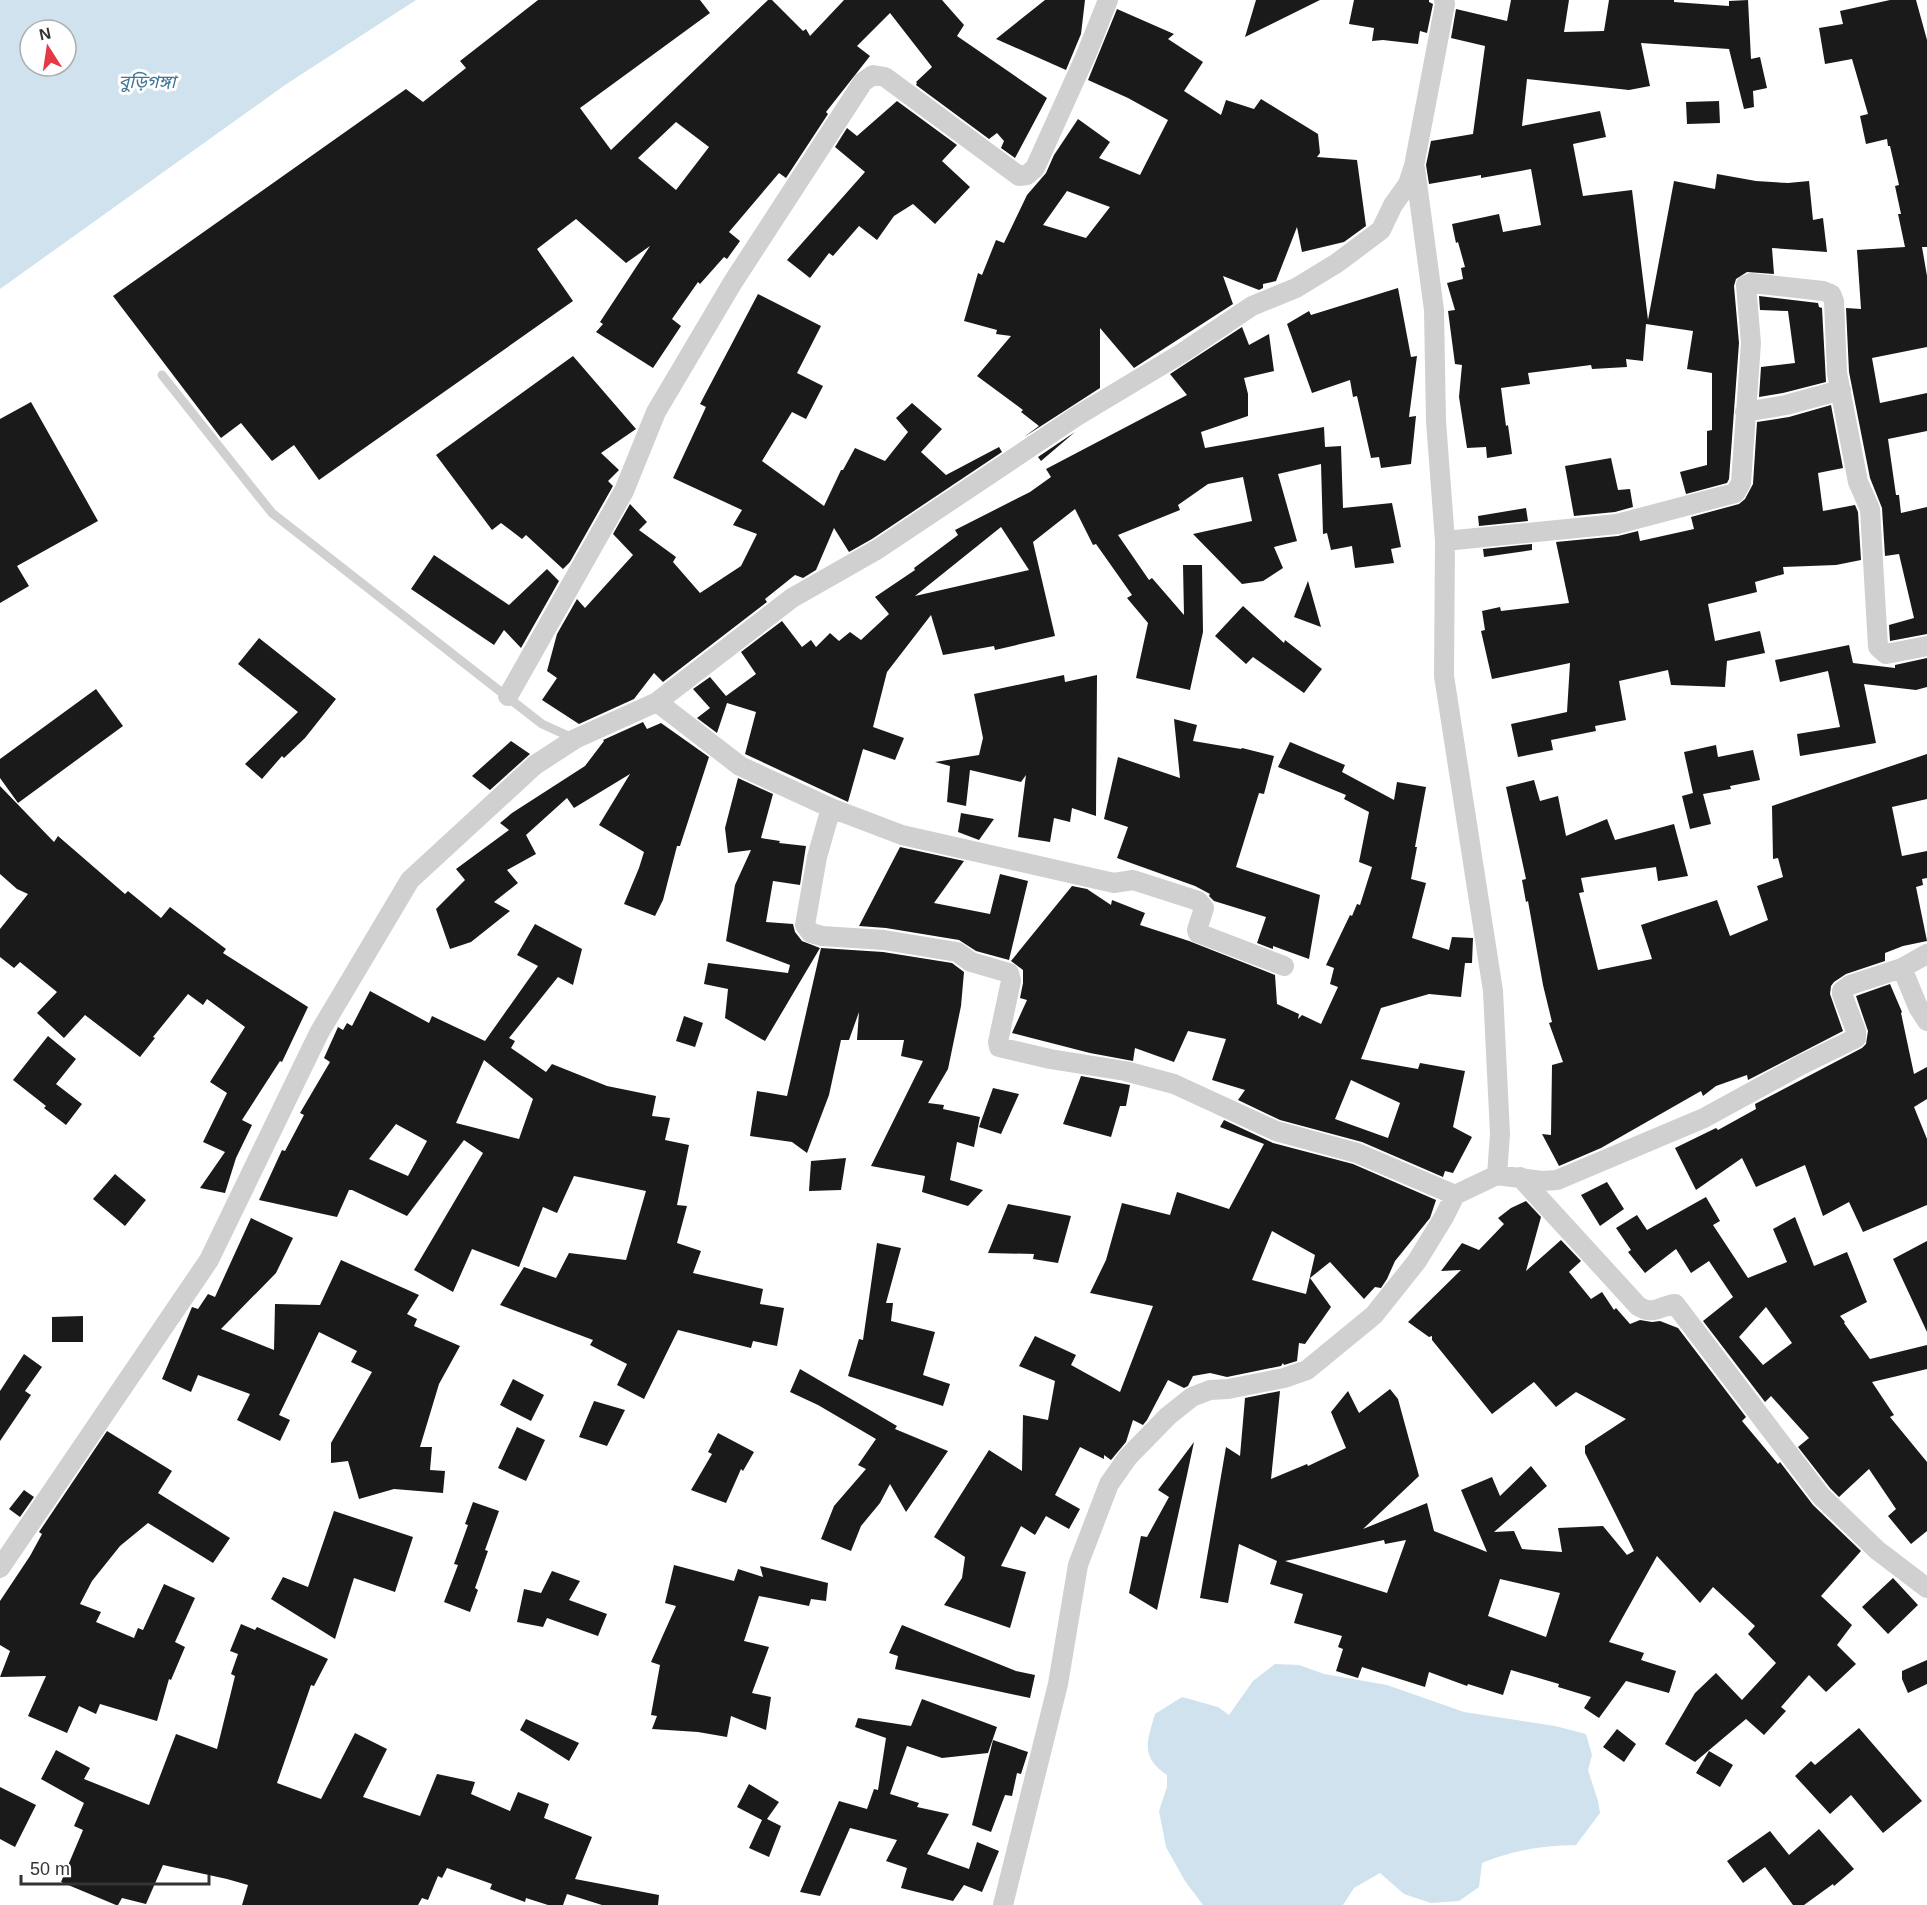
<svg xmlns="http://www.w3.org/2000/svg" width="1927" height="1905" viewBox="0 0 1927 1905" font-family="Arial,'Noto Sans Bengali',sans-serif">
<rect width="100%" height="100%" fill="#fff"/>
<!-- water -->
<path fill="#cfe2ee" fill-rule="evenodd" d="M0 0H416L285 85 0 289ZM30 30H66V66H30Z
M1275 1664 1299 1665 1324 1674 1387 1685 1464 1712 1555 1726 1586 1734 1592 1755 1588 1770 1598 1801 1600 1813 1576 1845C1540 1846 1515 1850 1482 1863L1479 1887 1459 1901 1431 1903 1404 1894 1380 1873 1354 1888 1343 1905H1203L1185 1881 1166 1847 1159 1811 1167 1787V1775C1140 1757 1147 1741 1155 1714L1182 1697 1218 1707 1229 1715 1253 1681Z"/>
<!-- building -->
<path fill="#1a1a1a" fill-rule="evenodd" d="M538 0H700L710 13 580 108 611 150 768 0H772L803 31 806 29 810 36 844 0H942L964 25 957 36 1047 98 1015 158 1001 148 1004 141 997 133 989 139 916 85 917 83 916 82 932 67 890 13 857 46 870 56 826 112 828 114 786 178 779 173 729 232 740 241 727 259 724 257 700 284 698 282 672 319 681 326 653 368 596 332 603 324 600 322 650 246 626 263 576 219 537 249 573 301 319 480 294 445 272 461 241 423 221 438 113 296 406 89 423 102 466 68 460 61ZM676 122 709 147 676 190 638 158Z
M1045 0H1085L1081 34 1066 70 996 39Z
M1256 0H1320L1245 37Z
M1354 0H1429V2L1433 4 1427 33 1420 31 1418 44 1383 40 1372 41 1374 28 1349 24Z
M1511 0H1569L1564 32 1604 31 1609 0H1674V2L1729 6V1L1748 0 1751 59 1760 57 1767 88 1753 91 1754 107 1744 109 1729 49 1641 43 1650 86 1629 90 1527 79 1522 126 1600 111 1606 137 1573 144 1583 196 1632 190 1648 320 1674 181 1715 189 1717 174 1756 181 1788 183 1809 181 1813 220 1823 218 1827 252 1772 248 1774 274 1747 272 1736 279 1734 286 1739 343 1729 479 1727 483 1686 494 1680 472 1707 465V431L1712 430V373L1687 369 1693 331 1646 324 1643 361 1626 359 1627 367 1592 369 1591 365 1528 373 1530 384 1501 388 1506 426 1508 425 1512 454 1487 458 1486 447 1467 448 1459 397 1462 365 1455 364 1448 311 1455 310 1447 283 1463 279 1461 268 1465 267 1458 242 1456 243 1452 224 1499 214 1503 232 1541 225 1531 169 1481 178V175L1429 184 1426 165 1431 141 1473 134 1485 46 1451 38 1456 9 1507 21Z
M1890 0H1916L1927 40V247H1922L1927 276V347L1872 358 1880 403 1927 393V431L1888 439 1896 495H1899L1901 513 1927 507V634L1890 641 1889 625 1914 618 1899 554 1885 556 1882 508 1870 478 1849 372 1846 308 1861 309 1857 250 1905 247 1898 214H1901L1895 186 1899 185 1890 146H1888L1887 139 1866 144 1860 116 1868 114 1852 59 1825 64 1819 28 1843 24 1840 11Z
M1117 9 1174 34 1168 39 1203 62 1184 91 1221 115 1226 100 1254 109 1261 99 1318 134 1320 153 1317 157 1357 160 1366 226 1344 242 1302 252 1297 227 1276 281 1263 284V288L1259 290 1223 276 1233 304 1134 368 1100 328V388L1024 437 1039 426 1021 412 1023 410 977 376 1011 336 996 334 997 330 964 321 978 273 982 275 996 240 1004 243 1027 195 1046 173 1054 155 1078 119 1110 142 1099 158 1140 175 1168 120 1128 98 1088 80ZM1067 191 1110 207 1086 238 1043 225Z
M897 101 957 145 942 161 970 187 935 224 913 204 894 216 877 240 859 226 833 256 829 253 810 278 787 260 865 172 835 147 847 128 857 136Z
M1719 101 1720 123 1687 124 1686 102Z
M1398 288 1411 357 1417 356 1409 417 1416 416 1411 464 1381 468 1379 457 1371 458 1357 396 1353 397 1350 380 1312 393 1287 324 1309 311 1311 315Z
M758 294 821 326 797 373 823 386 806 419 792 412 762 461 824 506 841 470H843L855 448 885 461 908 432 896 418 912 403 942 429 921 452 946 475 999 447 1002 452 872 539 849 552 834 528 816 570 803 578 795 575 765 599 767 602 663 682 654 673 634 699 579 724 542 700 557 678 547 671 557 634 577 599 585 608 633 555 613 534 630 504 647 522 639 530 676 557 673 562 700 593 741 566 757 534 733 525 742 510 673 478 706 407 700 404Z
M1759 296 1818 303 1819 307 1822 308 1826 382 1783 393 1759 397 1761 367 1795 363 1788 311 1760 310Z
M1242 327 1249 345 1269 334 1274 371 1244 378 1248 394V416L1201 432 1205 448 1324 427 1325 447 1341 446 1343 508 1392 503 1401 547 1391 549 1394 563 1355 568 1352 546 1331 550 1327 533 1323 534 1321 464 1278 474 1297 541 1274 547 1283 568 1263 581 1242 584 1193 534 1252 521 1243 477 1208 484 1178 505 1180 510 1118 535 1149 580 1152 578 1184 615 1183 565H1202L1203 632 1190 690 1136 678 1148 623 1127 598 1132 595 1096 544 1093 545 1075 509 1033 542 1055 636 995 650 994 646 943 655 931 615 887 672 873 727 904 738 895 760 863 749 848 802 745 754 756 712 727 703 717 733 697 718 710 708 693 689 710 677 726 696 756 674 741 652 782 621 802 647 811 640 816 647 830 633 839 641 850 632 861 640 889 614 875 597 915 570 914 568 958 535 955 530 1030 492 1051 477 1046 469 1187 395 1170 374ZM1001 527 1029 570 915 596Z
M573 356 636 429 601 453 619 470 608 481 613 486 570 562 563 569 526 535 522 539 501 523 492 530 436 455Z
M31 402 98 521 17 566 29 586 0 603V419Z
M1831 405 1843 468 1818 473 1823 511 1855 505 1858 512 1861 560 1836 565 1783 567 1784 574 1755 582 1757 592 1708 604 1715 641 1760 631 1765 653 1727 661 1725 687 1671 685 1668 670 1619 681 1626 720 1595 726 1596 731 1551 740 1553 750 1518 757 1511 724 1567 712 1570 663 1492 679 1481 631 1485 630 1482 611 1500 607 1501 611 1569 603 1556 542 1618 536 1638 531 1640 541 1694 529 1691 517 1739 504 1745 499 1753 484 1757 422 1789 417Z
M1075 432 1041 461 1038 457Z
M1611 458 1618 490 1630 489 1633 507 1615 512 1574 516 1565 466Z
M1526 508 1528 521 1479 526 1478 516Z
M1532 544V550L1484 557 1483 549Z
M434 555 509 605 547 569 559 581 521 648 504 630 494 645 411 589Z
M1308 581 1321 627 1294 617Z
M1243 606 1284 643 1285 640 1322 669 1304 693 1253 657 1246 664 1215 636Z
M259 638 336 699 305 738 284 758 282 756 262 779 245 764 298 712 238 664Z
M1849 645 1853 663 1895 668V665L1927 658V687L1916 690 1864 684 1876 743 1800 756 1797 734 1840 727 1828 671 1780 682 1775 660Z
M1064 675 1065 682 1097 675 1096 816 1072 808 1070 822 1054 818 1050 842 1018 837 1026 775 1021 782 970 770 966 806 947 802 950 766 935 762 979 755 983 738 974 694Z
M96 689 123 726 18 803 0 778V759Z
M1174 719 1197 725 1193 741 1241 749 1242 748 1274 756 1264 794 1259 793 1236 867 1320 895 1309 959 1273 946V949L1257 943 1266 917 1214 901 1209 896 1210 894 1195 886 1117 858 1128 827 1104 819 1118 757 1180 778Z
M643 722 647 729 661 723 709 757 680 846H677L663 900 655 916 624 904 639 868 644 852 599 825 630 774 574 808 567 798 526 835 536 854 507 870 518 883 494 902 510 911 471 942 450 949 436 909 465 880 456 869 509 830 500 823 512 813 585 766 604 741 603 740Z
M511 741 530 754 490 790 472 776Z
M1290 742 1345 765 1342 772 1394 800 1397 782 1426 787 1415 847H1417L1411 879 1426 883 1412 938 1449 950 1452 937 1473 938 1472 963H1465L1461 997 1429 994 1381 1008 1361 1059 1418 1069 1420 1063 1465 1071 1453 1127 1472 1137 1453 1173 1445 1171 1443 1177 1362 1142 1280 1120 1238 1100 1245 1090 1212 1080 1226 1039 1188 1031 1174 1062 1135 1048 1133 1061 1090 1053 1012 1033 1027 1000 1020 998 1023 983V970L1011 961 1072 886 1087 889 1111 905 1112 900 1145 913 1140 925 1189 941 1275 975 1277 1004 1299 1014 1298 1019 1302 1015 1321 1024 1338 987 1330 984 1334 968 1326 965 1350 915 1352 916 1357 904 1360 905 1372 867 1359 862 1369 812 1344 799 1346 795 1278 767ZM1351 1080 1400 1103 1388 1138 1335 1119Z
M1716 745 1718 757 1753 750 1760 780 1730 786 1731 789 1703 794 1711 824 1690 829 1682 796 1693 793 1684 752Z
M1927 754V799L1892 807 1902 856 1927 851V878L1922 879 1923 885 1916 887 1927 941 1903 946 1885 953V961L1846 974 1834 982 1831 986 1830 994 1843 1031 1748 1080 1747 1075 1716 1086 1703 1096 1701 1091 1601 1148 1559 1166 1542 1134 1551 1135 1552 1065 1563 1062 1549 1023 1552 1022 1543 985 1528 901 1526 902 1522 880 1526 879 1506 787 1534 780 1540 801 1558 796 1566 836 1607 819 1615 840 1674 824 1688 876 1658 881 1656 867 1581 878 1584 892 1579 893 1598 970 1652 959 1641 925 1717 900 1730 936 1768 920 1757 886 1783 877 1778 858 1773 859 1772 806Z
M738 778 773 794 761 838 780 841 779 843 806 846 800 885 773 881 766 922 793 924 795 932 802 941 820 948 765 1041 725 1018 728 989 704 984 708 963 788 973 790 965 726 941 735 885 751 850 728 853 725 828Z
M0 786 54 842 58 836 125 894 128 891 161 918 170 907 226 949 223 953 308 1007 282 1062 280 1061 242 1120 252 1125 236 1158 225 1193 200 1188 225 1152 203 1142 227 1093 210 1082 245 1027 207 999 203 1005 188 994 153 1037 155 1038 140 1057 85 1015 64 1038 37 1013 57 992 20 962 14 968 0 957V929L28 894 17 889 0 874Z
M961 813 994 819 979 840 958 832Z
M900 847 964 861 934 903 990 914 1000 874 1028 881 1009 960 976 951 959 940 886 928 859 926Z
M535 924 582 949 573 985 558 977 509 1038 515 1041 511 1048 546 1072 552 1064 607 1086 656 1096 652 1116 670 1118 665 1140 689 1145 677 1205 687 1206 677 1243 701 1251 693 1273 763 1289 760 1304 784 1308 777 1346 753 1341 751 1348 678 1330 644 1399 617 1385 627 1364 590 1345 593 1340 500 1305 524 1267 556 1278 569 1253 626 1260 646 1191 574 1176 557 1213 543 1207 519 1267 472 1249 453 1292 414 1270 483 1153 464 1140 407 1216 352 1190H349L337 1217 259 1200 282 1150 285 1151 304 1115 300 1113 330 1062 324 1058 338 1027 343 1030 347 1023 352 1026 370 991 429 1023 432 1016 485 1041 538 966 517 955ZM484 1060 533 1099 519 1139 456 1123ZM396 1124 427 1141 408 1176 369 1159Z
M821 948 883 952 952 963 964 972 961 1006 948 1069 928 1103 944 1105 943 1109 980 1117 974 1147 957 1142 950 1180 983 1190 968 1206 922 1192 925 1176 871 1166 923 1061 901 1056 904 1040H857L859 1012 849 1040H841L829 1095 807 1153 792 1142 750 1136 757 1091 787 1096Z
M1890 984 1902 1012 1901 1013 1914 1074 1927 1067V1099L1914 1107 1927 1139V1205L1863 1232 1849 1202 1823 1216 1805 1165 1756 1187 1742 1158 1696 1190 1675 1148 1716 1128 1718 1130 1756 1109 1755 1104 1862 1048 1866 1044 1868 1031 1856 996Z
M684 1016 703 1023 695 1047 676 1041Z
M48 1036 76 1059 56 1084 82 1104 66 1125 44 1108 46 1106 13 1080Z
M1081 1076 1130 1085 1126 1106H1120L1111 1137 1063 1124Z
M993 1088 1019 1094 1001 1134 979 1127Z
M1224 1120 1273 1143 1353 1164 1436 1200 1430 1218 1395 1261 1387 1279 1381 1288 1375 1287 1364 1299 1330 1262 1310 1278 1331 1307 1305 1344 1299 1343 1297 1361 1284 1365 1283 1363 1281 1366 1227 1377 1210 1373 1193 1376 1188 1386 1184 1388 1168 1380 1147 1420 1143 1425 1133 1420 1126 1442 1111 1460 1104 1455V1459L1080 1447 1055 1495 1080 1509 1069 1529 1046 1516 1035 1535 1021 1526 1001 1566 1026 1572 1010 1628 944 1605 962 1578 965 1557 934 1537 989 1450 1022 1471 1023 1415 1048 1420 1055 1381 1019 1366 1035 1336 1076 1355 1071 1365 1120 1392 1153 1306 1090 1293 1106 1260 1122 1203 1170 1215 1177 1192 1229 1209 1264 1144 1220 1127ZM1272 1231 1315 1255 1306 1294 1252 1280Z
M846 1158 841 1190 809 1191 811 1161Z
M115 1174 146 1200 125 1226 93 1199Z
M1607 1182 1624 1209 1600 1226 1581 1195Z
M1706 1197 1720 1221 1713 1225 1748 1278 1787 1262 1773 1229 1795 1217 1814 1266 1847 1252 1867 1302 1840 1316 1845 1322 1844 1323 1870 1359 1927 1345V1369L1872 1382 1894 1415 1890 1417 1927 1462V1531L1911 1544 1888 1516 1896 1509 1869 1469 1839 1497 1830 1488 1798 1447 1809 1438 1771 1396 1765 1402 1703 1321 1733 1297 1709 1261 1691 1273 1676 1249 1645 1273 1628 1252 1631 1250 1616 1228 1637 1215 1647 1230ZM1766 1307 1792 1343 1763 1365 1739 1337Z
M1526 1201 1541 1217 1526 1271 1561 1240 1581 1261 1569 1272 1591 1299 1602 1292 1614 1310 1616 1308 1630 1324 1640 1320 1652 1322 1660 1321 1678 1328 1746 1417 1742 1421 1778 1464 1780 1462 1813 1505 1861 1551 1821 1596 1852 1625 1837 1645 1856 1664 1826 1692 1809 1675 1781 1707 1786 1711 1764 1735 1746 1719 1695 1762 1665 1744 1695 1693 1716 1673 1742 1700 1776 1663 1748 1634 1755 1626 1713 1587 1700 1603 1657 1556 1609 1642 1644 1653 1641 1660 1676 1671 1669 1693 1626 1681 1599 1718 1584 1708 1591 1697 1558 1687 1559 1684 1511 1670 1503 1695 1468 1684 1467 1686 1429 1672 1425 1687 1362 1667 1358 1678 1336 1671 1343 1649 1338 1647 1342 1636 1294 1623 1303 1594 1270 1584 1277 1561 1239 1544 1228 1603 1200 1598 1226 1447 1240 1456 1245 1398 1280 1391 1271 1479 1307 1464 1308 1466 1346 1448 1331 1412 1348 1391 1359 1413 1390 1389 1398 1399 1419 1476 1363 1529 1427 1503 1434 1531 1487 1552 1461 1490 1492 1477 1500 1496 1531 1466 1547 1486 1494 1532 1514 1531 1522 1549 1562 1552 1558 1528 1603 1526 1627 1555 1634 1551 1585 1453V1446L1626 1419 1576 1392 1556 1407 1534 1382 1492 1414 1432 1340V1336L1429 1337 1408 1322 1461 1270 1441 1271 1462 1243 1479 1250 1504 1224 1498 1218 1511 1208ZM1384 1540 1385 1544 1406 1540 1387 1593 1285 1561ZM1500 1579 1560 1593 1546 1637 1488 1616Z
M1008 1204 1071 1216 1058 1263 1033 1259 1034 1254 988 1253Z
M251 1218 293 1238 276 1273 221 1329 274 1350 275 1304 320 1305 341 1260 419 1295 407 1314 417 1319 414 1326 460 1346 439 1384 420 1447H432L430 1470 445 1471 443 1493 394 1489 359 1499 348 1461 331 1463V1443L372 1372 351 1362 357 1351 319 1332 279 1415 290 1420 280 1441 237 1420 250 1394 198 1375 191 1392 162 1379 192 1307 198 1309 208 1294 215 1297Z
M1927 1241V1332L1893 1259Z
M877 1243 901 1248 886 1303H893L891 1321 935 1332 923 1375 950 1384 943 1406 848 1376 859 1339 863 1340Z
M83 1316V1342H52V1317Z
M24 1354 42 1367 25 1391 31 1395 0 1441V1391Z
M800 1369 897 1426 895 1429 948 1451 906 1512 890 1484 880 1503 861 1526 851 1551 821 1539 834 1506 866 1469 858 1465 876 1439 818 1405 790 1392Z
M513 1379 544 1395 531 1421 500 1405Z
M594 1401 625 1410 607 1446 579 1437Z
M517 1427 545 1440 526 1481 498 1468Z
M107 1431 172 1471 158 1493 230 1538 213 1563 148 1523 120 1546 92 1581 80 1604 101 1612 96 1622 134 1638 138 1628 143 1630 164 1584 195 1598 175 1642 185 1647 171 1680 169 1679 157 1721 100 1704 96 1714 79 1706 67 1733 28 1716 46 1676 0 1677 10 1651 0 1645V1601L30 1556 42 1534 39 1532Z
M718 1433 754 1452 743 1471 741 1469 726 1503 691 1490 712 1454 708 1452Z
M1194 1442 1187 1475 1157 1610 1129 1593 1141 1536 1147 1537 1169 1497 1158 1490Z
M24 1490 34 1497 20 1517 9 1509Z
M473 1502 499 1511 485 1550 488 1551 475 1588 478 1590 470 1612 444 1602 458 1565 454 1564 468 1525 465 1524Z
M334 1511 413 1537 395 1592 354 1578 335 1639 271 1599 283 1577 308 1587Z
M674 1565 734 1581 738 1569 763 1577 760 1566 828 1583 826 1601 811 1599 809 1606 759 1596 744 1641 769 1647 752 1693 771 1697 766 1730 731 1716 727 1737 698 1732 652 1729 657 1716 651 1715 660 1665 651 1662 676 1606 665 1603Z
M552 1571 580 1581 569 1600 607 1614 598 1636 547 1618 543 1627 517 1622 524 1589 541 1593Z
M1893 1578 1918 1605 1888 1634 1862 1607Z
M241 1624 255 1630 257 1627 328 1659 314 1686 311 1685 277 1783 321 1799 355 1733 387 1749 363 1797 420 1816 437 1774 475 1782 471 1794 510 1811 518 1792 549 1804 544 1818 592 1837 575 1879 659 1895 658 1905H602L567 1894 563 1905H548L526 1898 525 1902 490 1889 492 1884 447 1868 442 1878 438 1876 428 1900 422 1898 418 1905H242L248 1885 227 1879 163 1865 146 1904 122 1898 118 1905H116L61 1882 83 1830 74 1826 84 1803 41 1779 56 1750 90 1768 84 1779 149 1805 176 1734 217 1749 235 1676 231 1674 238 1654 230 1651Z
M902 1625 1016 1671 1035 1675 1030 1698 895 1669 898 1656 889 1653Z
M1927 1660V1684L1908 1693 1902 1679V1671Z
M922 1699 997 1727 988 1753 942 1758 907 1746 890 1794 919 1803 917 1807 949 1814 927 1854 969 1869 977 1842 999 1851 982 1892 964 1885 953 1901 901 1888 907 1868 886 1861 897 1840 850 1828 820 1896 800 1892 839 1801 867 1809 874 1789 878 1790 886 1738 855 1727 858 1718 911 1726Z
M526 1719 579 1743 569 1761 520 1730Z
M1859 1728 1922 1801 1883 1833 1851 1795 1830 1814 1795 1776 1811 1761 1815 1765Z
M1617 1729 1636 1744 1624 1762 1603 1747Z
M993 1740 1028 1752 1021 1774 1017 1773 1012 1796 1005 1795 991 1832 972 1825Z
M1709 1751 1733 1765 1720 1787 1696 1773Z
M749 1784 779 1802 767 1819 781 1826 769 1857 749 1848 762 1820 737 1807Z
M0 1787 36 1805 15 1847 0 1839Z
M1819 1829 1854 1869 1834 1886 1833 1884 1804 1905H1793L1765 1867 1743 1883 1727 1861 1770 1831 1789 1855Z"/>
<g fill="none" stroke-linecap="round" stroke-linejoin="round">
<!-- lane -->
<path stroke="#d0d0d0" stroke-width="9" d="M162 375 272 513 542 724 575 739"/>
<!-- street -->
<path stroke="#d0d0d0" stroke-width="20" d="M1415 168 1434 310 1436 421 1445 541 1444 676 1493 991 1500 1134 1497 1175 1542 1181 1557 1180 1704 1118 1801 1065 1856 1038V1031L1842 994V991L1850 985 1902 968 1927 954
M1745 412 1786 405 1841 390
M1445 541 1617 524 1735 493 1741 483 1751 343 1746 285 1751 283 1823 291 1831 294 1834 301 1837 373 1858 482 1870 509 1878 647 1886 654 1927 646
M508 696 624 491 656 412 733 282 863 82 873 75 885 77 1019 176 1027 175 1035 168 1086 55 1108 0
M657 702 740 766 831 808 902 835 1114 883 1133 880 1189 898 1198 901 1204 908 1197 930 1198 933 1284 966
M831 808 817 857 805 925 811 933 822 936 884 940 957 952 971 962 1009 973 1011 981 998 1042 999 1047 1050 1059 1125 1071 1174 1084 1276 1131 1357 1153 1455 1195
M1902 968 1918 1007 1927 1021
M1520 1177 1638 1306C1654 1316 1659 1306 1675 1304L1821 1496 1877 1550 1927 1588
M0 1568 209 1260 319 1033 410 880 535 765 575 739 657 702 792 598 878 549 1077 416 1182 353 1252 306 1296 288 1337 263 1381 230 1393 205 1408 184 1414 166 1445 4 1444 0
M1003 1905 1058 1684 1078 1565 1109 1484 1128 1457 1168 1416 1192 1397 1210 1390 1228 1389 1284 1378 1307 1370 1374 1315 1417 1261 1444 1217 1455 1195 1497 1175"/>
</g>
<g text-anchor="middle" stroke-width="6" stroke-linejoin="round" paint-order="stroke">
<!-- water labels -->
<g font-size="18" font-style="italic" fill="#3f7597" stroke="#fff">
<text x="147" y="88">বুড়িগঙ্গা</text>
</g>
</g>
<!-- north arrow -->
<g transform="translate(48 48) rotate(348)"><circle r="28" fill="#ffffff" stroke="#adadad" stroke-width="1.5"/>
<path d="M0-4.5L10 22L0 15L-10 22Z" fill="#e63946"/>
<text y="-9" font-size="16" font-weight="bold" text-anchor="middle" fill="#333333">N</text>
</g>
<!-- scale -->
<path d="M21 1875v9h188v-9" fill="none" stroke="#333333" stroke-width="3"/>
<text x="30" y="1875" font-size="18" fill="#333333" stroke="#ffffff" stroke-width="4.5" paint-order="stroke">50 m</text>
</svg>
